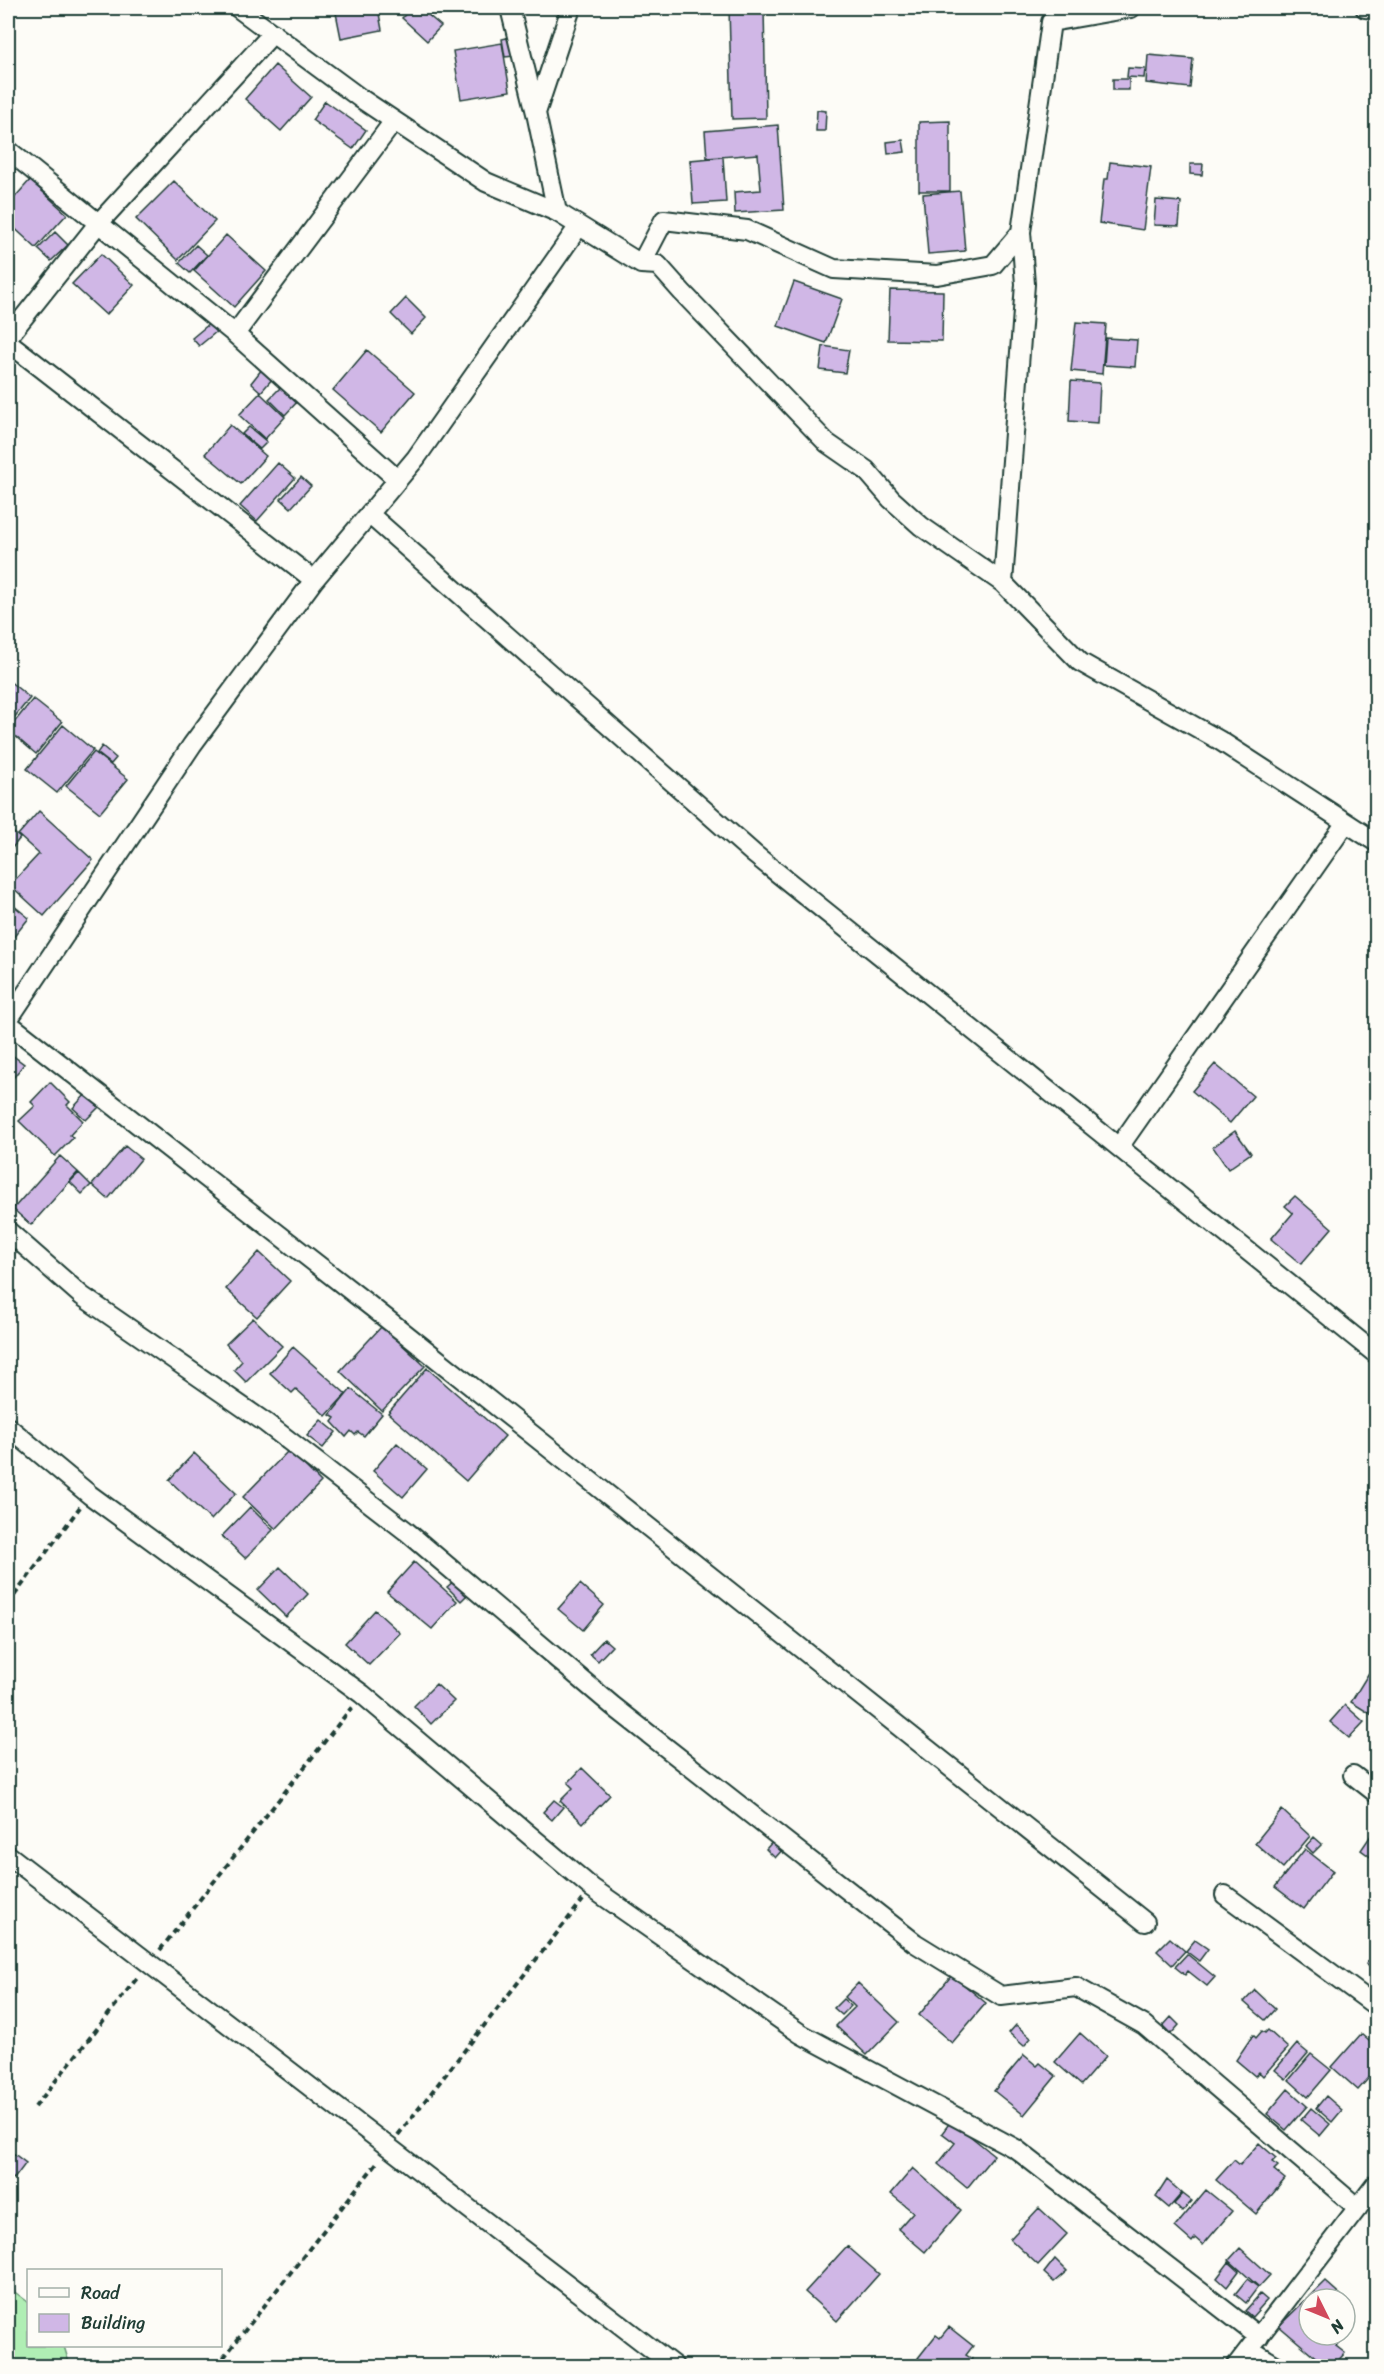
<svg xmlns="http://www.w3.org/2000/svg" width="1384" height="2374" viewBox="0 0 1384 2374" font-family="Sriracha,sans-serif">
<rect width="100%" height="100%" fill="#fdfcf7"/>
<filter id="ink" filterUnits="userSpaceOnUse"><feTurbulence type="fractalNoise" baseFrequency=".0167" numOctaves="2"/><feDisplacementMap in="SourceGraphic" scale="12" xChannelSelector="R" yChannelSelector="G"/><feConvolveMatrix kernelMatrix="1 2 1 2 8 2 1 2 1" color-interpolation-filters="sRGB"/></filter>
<g filter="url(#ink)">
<!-- green -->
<path fill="#b0eeb4" stroke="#689674" stroke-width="1.5" d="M8 2287 28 2302V2346H64L70 2366H8Z"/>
<!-- building -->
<path fill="#d0b7e6" stroke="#1f3d34" stroke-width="1.5" d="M335 8H378L382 30 341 38Z
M411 8H420L441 26 427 41 402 18Z
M584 8H728L584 10Z
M729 8H764L766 118 732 119Z
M511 37 514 56 505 57 502 39Z
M502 43 510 91 461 99 453 51Z
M1148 55 1193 59 1190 88 1146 83Z
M275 65 311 97 281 131 245 99Z
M1128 68 1145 69 1144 78 1127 77Z
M1113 79H1129V90H1113Z
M325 101 366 130 353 149 312 120Z
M817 110 826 111 825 131H816Z
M950 121V191H919V122Z
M778 125 784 210 735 213 734 192 761 190 758 154 707 158 705 131Z
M903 140 905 152 888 154 887 142Z
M723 157 726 202 693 204 690 160Z
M1370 161H1376V172H1370Z
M1110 162 1151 167 1143 230 1099 223 1104 179H1108Z
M1190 164H1203L1202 175 1190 174Z
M30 180 67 214 36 248 8 222V205Z
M174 181 215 221 178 260 136 219Z
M960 191 965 251 928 254 923 194Z
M1156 200 1181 202 1179 226 1154 225Z
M55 232 68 245 51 261 38 249Z
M226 235 266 271 234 307 194 271Z
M196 245 207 255 190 273 179 263Z
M101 254 134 285 106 315 72 284Z
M794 282 842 299 826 343 778 326Z
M890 290 943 291 942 341 888 340Z
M406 298 426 318 411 334 391 314Z
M1076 322 1106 324 1102 374 1071 371Z
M209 324 216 332 199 346 192 338Z
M1106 338 1137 340 1135 367 1104 365Z
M823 346 849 350 845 373 820 370Z
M367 350 415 392 381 432 333 390Z
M262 369 273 378 261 392 251 383Z
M1071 381 1100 383 1098 423 1069 421Z
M282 386 298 401 285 415 269 399Z
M260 393 285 417 265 439 239 415Z
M230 425 266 456 241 484 205 454Z
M249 427 267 442 260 449 242 434Z
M278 463 295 478 257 521 240 506Z
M301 477 311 486 291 508 281 499Z
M8 680 30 698 8 725Z
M33 699 62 722 36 754 8 730Z
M63 725 93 750 57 793 27 769Z
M102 746 116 758 111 764 97 753Z
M94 752 128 779 100 813 66 786Z
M39 811 93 860 44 916 10 885 39 854 18 835Z
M8 828 20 838 8 853Z
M8 901 29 918 8 944Z
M8 1052 24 1064 14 1077 10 1074 8 1078Z
M1215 1064 1253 1096 1230 1123 1192 1091Z
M50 1082 70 1102 67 1105 83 1121 70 1135 73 1138 55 1156 19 1121 35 1106 31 1102Z
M86 1094 99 1107 86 1120 73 1108Z
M1235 1131 1251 1153 1228 1169 1213 1147Z
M125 1146 141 1159 108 1199 92 1185Z
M60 1156 78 1172 31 1225 13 1209Z
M79 1173 91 1185 82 1194 70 1182Z
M1295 1196 1332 1228 1301 1264 1271 1239 1293 1213 1285 1206Z
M259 1252 290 1281 257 1317 226 1289Z
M253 1318 282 1346 246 1382 234 1370 242 1361 226 1344Z
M382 1326 425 1366 382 1411 340 1371Z
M293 1347 346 1394 326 1416 296 1389 292 1393 270 1373Z
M427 1368 505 1436 466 1481 388 1413Z
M351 1389 382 1414 364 1436 358 1432 355 1435 351 1431 346 1437 332 1422 335 1418 330 1415Z
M321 1420 336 1432 323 1448 307 1436Z
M397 1443 427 1469 403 1497 373 1471Z
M289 1450 321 1482 276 1529 243 1497Z
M194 1453 236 1493 211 1520 169 1480Z
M250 1507 273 1530 245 1558 222 1536Z
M414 1562 457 1601 432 1629 387 1592Z
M280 1567 308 1594 286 1617 258 1590Z
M455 1580 468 1594 461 1601 447 1587Z
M580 1584 604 1605 583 1630 558 1609Z
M375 1610 400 1633 369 1665 345 1643Z
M604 1639 612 1646 598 1661 590 1654Z
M1370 1671 1376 1674V1707L1372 1715 1351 1702Z
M436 1684 454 1701 431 1724 414 1706Z
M1345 1705 1364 1722 1349 1738 1330 1722Z
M582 1768 610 1795 583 1823 560 1801 573 1788 568 1783Z
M554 1800 563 1807 552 1820 543 1812Z
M1282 1810 1310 1836 1283 1868 1255 1843Z
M1376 1828V1861L1361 1850Z
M1314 1837 1322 1844 1313 1853 1306 1846Z
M775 1839 784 1848 775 1858 766 1849Z
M1305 1849 1333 1871 1304 1909 1275 1887Z
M1170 1938 1185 1951 1172 1965 1157 1951Z
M1195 1940 1208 1949 1199 1961 1186 1951Z
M1376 1951V1972L1366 1964Z
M1187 1954 1215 1977 1207 1986 1188 1971 1185 1975 1175 1967Z
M952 1975 986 2003 952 2043 919 2015Z
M858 1983 899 2022 867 2055 836 2026 855 2007 845 1997Z
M1255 1990 1275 2009 1265 2020 1244 2002Z
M843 1999 851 2006 842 2015 834 2008Z
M1171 2017 1179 2025 1171 2034 1163 2026Z
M1016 2025 1031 2038 1024 2046 1009 2033Z
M1268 2030 1288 2048 1263 2076 1259 2072 1255 2076 1236 2060 1253 2035 1256 2038 1262 2031 1265 2033Z
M1080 2033 1106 2056 1081 2085 1055 2062Z
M1361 2034 1376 2047V2070L1358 2090 1332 2067Z
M1297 2044 1308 2053 1286 2079 1275 2070Z
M1311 2054 1331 2070 1308 2097 1289 2080Z
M1024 2055 1037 2066 1040 2063 1056 2076 1024 2115 994 2091Z
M1288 2089 1307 2106 1286 2130 1267 2114Z
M1326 2096 1342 2110 1332 2122 1316 2108Z
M1311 2108 1330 2124 1320 2136 1301 2120Z
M951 2121 994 2155 967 2188 938 2164 955 2143 942 2133Z
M1259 2143 1276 2158 1272 2162 1278 2166 1274 2170 1285 2179 1256 2214 1216 2180 1234 2160 1240 2165Z
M13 2153 26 2163 14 2179 8 2174V2160Z
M913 2168 961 2210 925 2252 898 2229 913 2212 891 2194Z
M1167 2180 1182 2193 1169 2208 1156 2197Z
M1206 2190 1232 2211 1203 2245 1195 2238 1192 2242 1175 2227Z
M1183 2194 1192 2201 1182 2212 1174 2204Z
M1039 2208 1067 2234 1038 2265 1010 2239Z
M847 2246 879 2274 837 2321 805 2292Z
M1240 2248 1270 2275 1259 2287 1229 2260Z
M1055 2259 1067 2271 1054 2282 1044 2273Z
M1229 2262 1239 2271 1227 2287 1217 2278Z
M1247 2279 1258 2287 1246 2303 1235 2294Z
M1325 2281 1345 2299H1309V2335H1344L1336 2346 1345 2353 1333 2366H1326L1279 2326Z
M1260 2294 1267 2300 1252 2317 1245 2311Z
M1345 2299 1350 2304 1347 2309 1351 2312 1345 2319Z
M949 2327 973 2346 966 2355 972 2359 966 2366H924L926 2365 918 2358 936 2335 940 2338Z"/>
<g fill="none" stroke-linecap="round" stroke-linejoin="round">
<defs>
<path id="minor" d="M238 8 360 98 486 182 557 212
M510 8 536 113
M571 8 536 113 557 212 641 264 658 265 682 292 827 443 866 470 891 499 921 526 1003 583 1080 662 1219 740 1376 842
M1365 8 1376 9
M8 150 235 334 398 480
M641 264 664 220 747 230 834 269 937 275 993 265 1021 232
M235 334 394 121
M8 337 97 225 273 33
M8 342 314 580
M369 514 754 854 1376 1354
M1003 583 1025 284 1021 232 1051 22 1131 8
M8 1020 192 745 314 580 416 458 579 226
M8 1023 373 1308 1145 1922
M1119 1147 1345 824
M8 1231 82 1296 266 1423 406 1531 613 1706 915 1943 1001 1996 1076 1987 1144 2025 1358 2208
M8 1427 90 1495 362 1694 592 1888 801 2034 1016 2149 1259 2337
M1353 1775 1376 1793
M8 1855 674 2366
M1225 1895 1376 2006
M1249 2349 1277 2366
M1236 2366 1376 2184"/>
</defs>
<!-- minor casing -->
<use href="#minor" stroke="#1f3d34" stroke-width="22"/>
<!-- path -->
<path stroke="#1f3d34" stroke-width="4" stroke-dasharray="6 4.5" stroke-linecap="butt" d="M8 1604 80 1507
M160 1950 352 1707
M35 2107 138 1977
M398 2135 583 1900
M217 2366 379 2160"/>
<!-- minor -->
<use href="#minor" stroke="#fdfcf7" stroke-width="18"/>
</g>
</g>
<!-- margin -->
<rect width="1384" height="2374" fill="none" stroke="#fdfcf7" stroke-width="30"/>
<rect x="15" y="15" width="1354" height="2344" fill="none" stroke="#1f3d34" stroke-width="2" filter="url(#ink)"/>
<!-- legend -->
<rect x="27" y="2269" width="195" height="78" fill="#fdfcf7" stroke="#a4b0a9" stroke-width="1.5"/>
<rect x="39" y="2288" width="30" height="9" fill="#fdfcf7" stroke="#a4b0a9" stroke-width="1.5"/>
<text x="81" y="2299" font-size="18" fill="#1f3d34">Road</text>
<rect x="39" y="2314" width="30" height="18" fill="#d0b7e6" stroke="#a4b0a9" stroke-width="1.5"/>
<text x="81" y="2329" font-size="18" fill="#1f3d34">Building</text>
<!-- north arrow -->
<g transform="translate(1327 2317) rotate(133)"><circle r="28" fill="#fdfcf7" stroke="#a4b0a9" stroke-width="1.5"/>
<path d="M0-4.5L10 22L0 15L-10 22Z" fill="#d1495b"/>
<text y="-9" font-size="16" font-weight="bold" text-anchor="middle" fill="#1f3d34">N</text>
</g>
</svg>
